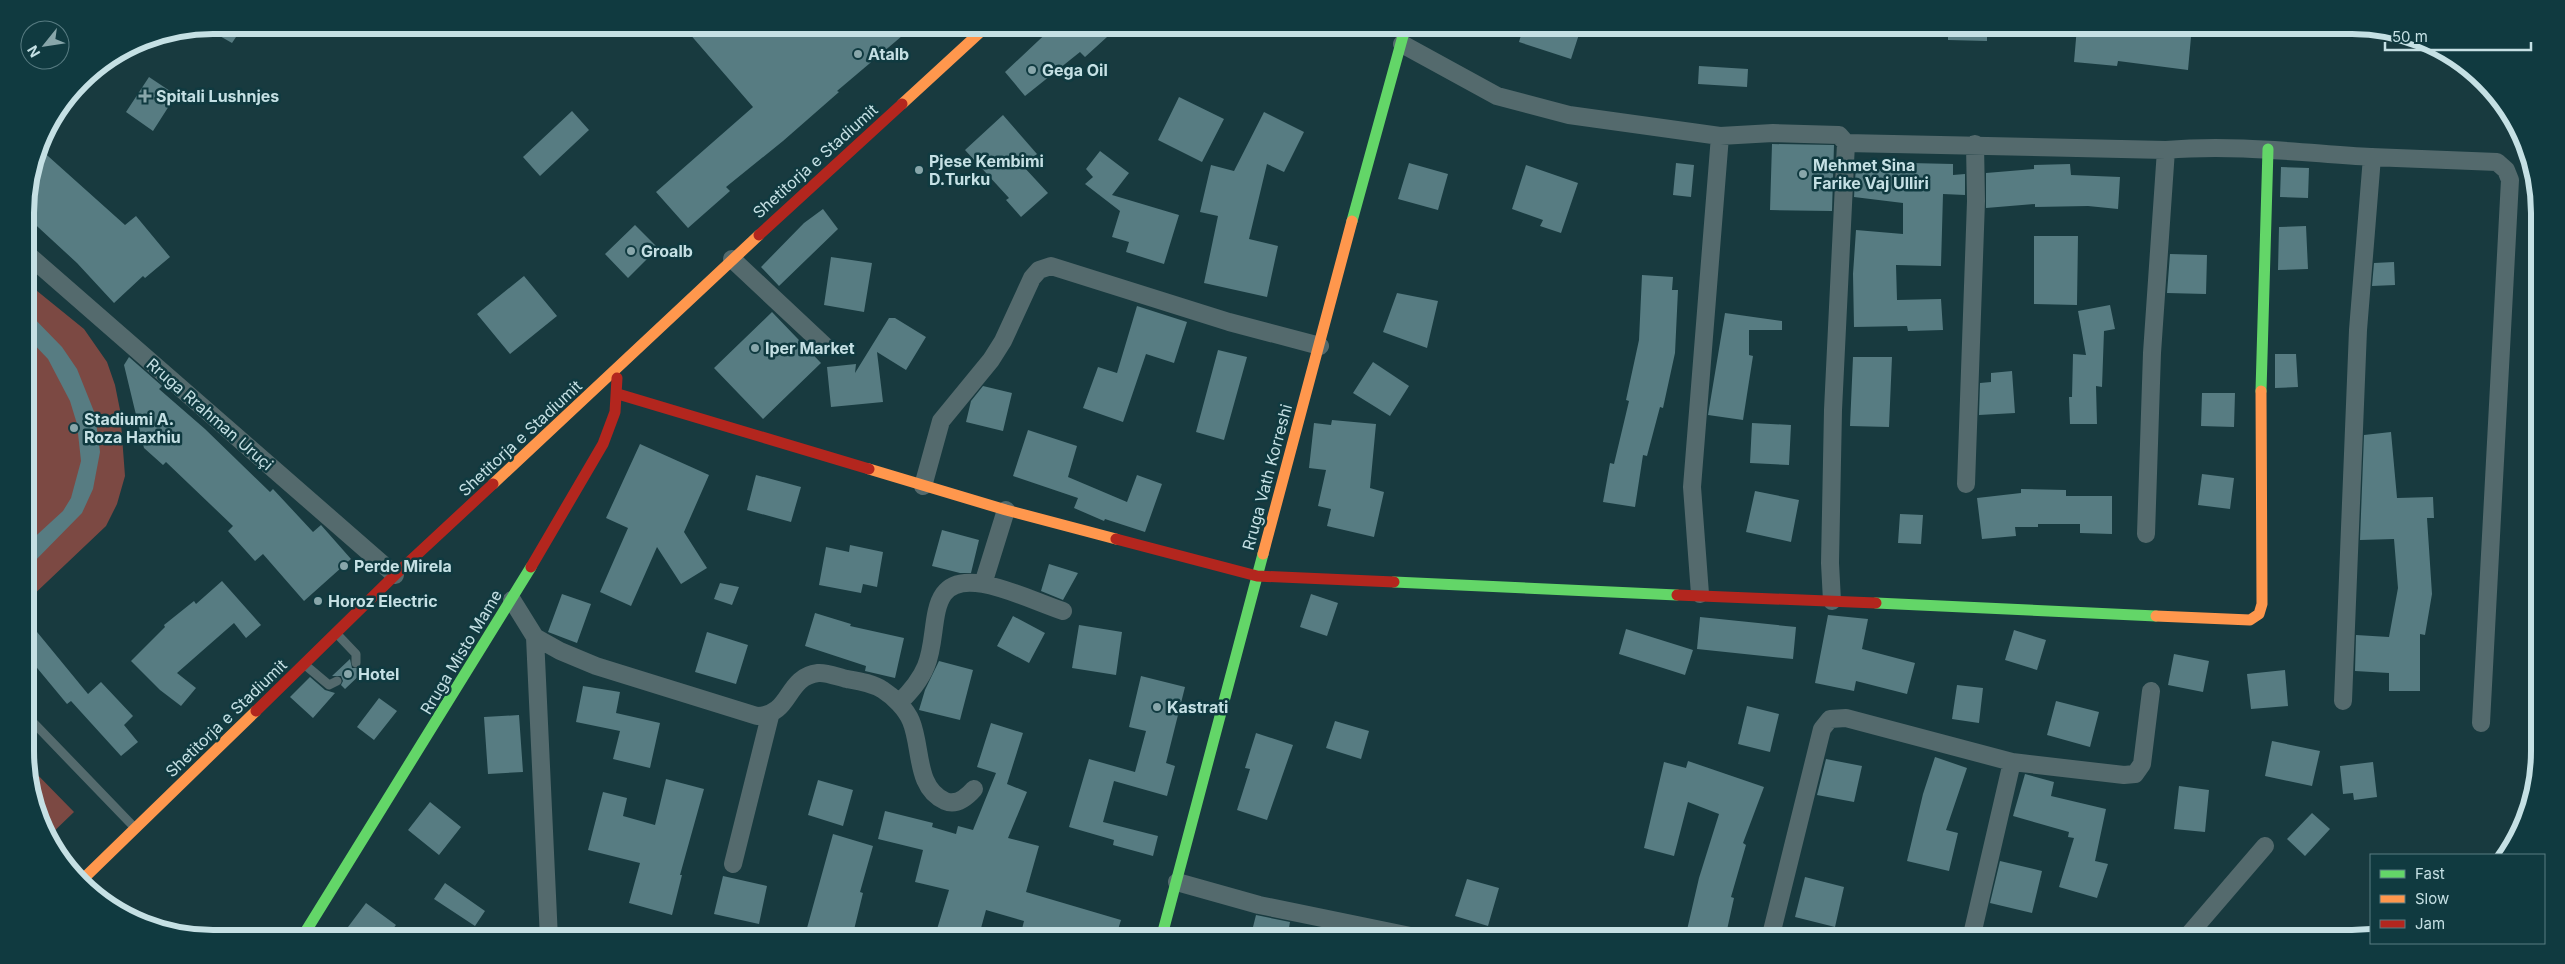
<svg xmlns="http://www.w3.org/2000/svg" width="2565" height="964" viewBox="0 0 2565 964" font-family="Inter,sans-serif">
<rect width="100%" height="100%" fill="#183a3f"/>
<!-- green -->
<path fill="#7c4943" d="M26 282 84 329 107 362 115 385 120 410 125 476 117 504 106 526 28 600Z
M28 765 74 812 47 838 29 787Z"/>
<!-- building -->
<path fill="#577c82" d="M224 25H244L232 43 218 35Z
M682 25H915L837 91 839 92 783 141 726 187 730 191 688 228 656 192 753 107Z
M1055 25H1096L1107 37 1085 57 1080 52 1025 96 1005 72Z
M1524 25H1582L1571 59 1519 42Z
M1948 25H1987V41L1948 40Z
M2077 27 2136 33V30L2191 37 2188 70 2118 61 2117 66 2074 62Z
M1699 66 1748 69 1747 87 1698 84Z
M149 77 176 95 153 131 126 112Z
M1179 97 1224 119 1202 162 1158 140Z
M572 111 589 130 540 176 523 157Z
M1264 112 1304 132 1284 172 1267 164 1249 239 1278 246 1267 297 1204 283 1218 216 1200 212 1211 165 1234 171Z
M1003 115 1037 154 1023 166 1048 193 1021 217 1006 200 1009 198 965 150Z
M1772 144 1834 145 1832 211 1770 210Z
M39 148 125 225 136 216 170 257 145 278 143 276 114 303 77 263 26 216 25 200Z
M1100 151 1129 173 1112 195 1179 215 1164 264 1126 252 1129 242 1112 237 1120 211 1085 184 1093 177 1086 169Z
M1409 163 1448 174 1438 210 1398 199Z
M1676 163 1694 165 1691 197 1673 195Z
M1910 163 1953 164V175L1965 174V195L1943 194 1941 266 1896 265 1897 300 1941 299 1943 330 1908 331 1907 326 1854 327 1853 274 1856 230 1903 234V203L1854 197 1856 166 1911 173Z
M2070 164 2071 175 2120 177 2118 209 2088 206 2035 207V204L1986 208V173L2034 169V165Z
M1526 165 1578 183 1561 233 1540 226 1543 220 1512 209Z
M2281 167 2309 168 2308 198 2280 197Z
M823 209 838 229 779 286 761 267 804 223Z
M635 225 658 248 628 278 605 254Z
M2306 226 2308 269 2278 270 2279 227Z
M2034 236H2078L2077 305 2034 304Z
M2170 254 2207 255 2206 294 2167 293Z
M831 257 872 263 864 312 824 305Z
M2394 262 2395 285 2372 286 2374 263Z
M1642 275 1673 277 1672 290H1678L1675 353 1663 408 1660 407 1647 456 1643 455 1635 507 1603 502 1610 463 1614 464 1629 401 1626 400 1639 340Z
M524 276 557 316 510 354 477 314Z
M1397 293 1438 301 1427 348 1383 332Z
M2110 305 2115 329 2104 331 2102 387 2096 386 2097 424H2070L2069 397H2072L2073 354 2086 355 2078 311Z
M1137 306 1187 322 1174 363 1146 354 1123 422 1083 408 1098 367 1117 373Z
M26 310 62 347 77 369 95 414 100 452 93 489 82 513 27 569V544L63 511 71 498 81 461 77 424 70 401 48 359 26 336Z
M772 312 821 363 763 419 714 368Z
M1725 313 1782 321V330H1749V355L1753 356 1743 420 1708 415Z
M889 318H895L926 337 906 370 877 352 883 402 831 407 827 367 856 364 855 373Z
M1218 350 1247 357 1224 440 1196 432Z
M2275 354H2296L2298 387 2275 388Z
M129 357 162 386 159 389 205 429 270 492 273 489 313 532 321 525 351 559 304 601 263 554 255 561 228 531 233 526 166 462 163 465 144 448 124 365Z
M1853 357H1892L1889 427 1850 426Z
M1373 362 1409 386 1390 416 1353 393Z
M2012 371 2015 413 1979 415 1980 383 1991 382V373Z
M983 386 1012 393 1003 431 966 422 971 401Z
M2202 393H2235L2234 427 2201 426Z
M1332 420 1376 424 1370 488 1384 492 1374 537 1327 526 1331 509 1318 506 1326 470 1309 468 1314 423 1331 425Z
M1752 423 1791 425 1789 465 1750 463Z
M1028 430 1077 446 1068 477 1127 502 1137 475 1162 484 1145 532 1105 519 1104 521 1074 508 1078 498 1013 476Z
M2391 432 2397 498 2433 497 2434 518H2427L2432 594 2425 635 2420 634V691H2389V673L2355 671 2356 635 2389 637 2398 588 2394 539 2360 540 2364 435Z
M640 444 709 475 684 532 707 568 681 584 657 547 631 606 600 592 628 528 606 518Z
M2202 474 2234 478 2230 509 2198 505Z
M756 475 801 487 791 522 747 510Z
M2021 489 2066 490V496H2112V534L2080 533V524H2038V527H2015L2016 536 1982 539 1977 498 2021 493Z
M1755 491 1799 500 1791 542 1746 532Z
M1900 514 1923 515 1921 544 1898 543Z
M942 530 979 540 971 573H960L932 566Z
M850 545 883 552 877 587 863 584 861 593 819 585 826 547 849 552Z
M1049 564 1078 573 1063 600 1041 591Z
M222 581 261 625 246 638 234 623 177 673 196 688 181 706 160 690 131 661 165 627 164 625 194 601 196 604Z
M720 583 739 587 732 605 714 599Z
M562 594 591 604 577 643 548 632Z
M1311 594 1338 603 1327 636 1300 627Z
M815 613 851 624 850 626 904 638 895 678 865 671 866 666 805 646Z
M1828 615 1868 619 1862 649 1915 663 1907 694 1856 681 1854 691 1815 683Z
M1013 616 1045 633 1029 663 997 646Z
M1700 617 1796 627 1793 659 1697 649Z
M28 621 88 694 101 682 133 716 124 725 138 742 121 756 71 701 67 704 28 657Z
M1079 625 1122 632 1116 675 1072 668Z
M1626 629 1693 650 1685 675 1619 654Z
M2014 630 2046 640 2037 670 2005 660Z
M707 632 748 645 736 684 695 672Z
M2174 654 2209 661 2203 692 2168 685Z
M350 659 352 668H360L364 671 345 689 341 685 343 681 341 676H332Z
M939 661 973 670 960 720 919 710 925 690Z
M2285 670 2288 706 2251 709 2247 674Z
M1141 676 1185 687 1166 763 1175 766 1167 796 1114 781 1103 822 1158 836 1153 856 1113 845 1114 840 1069 827 1089 759 1135 772 1146 731 1129 727Z
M310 677 325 690 335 693 313 718 290 697Z
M1957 685 1983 688 1979 723 1952 719Z
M583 686 620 692 616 713 660 723 650 768 613 759 620 731 576 722Z
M379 698 397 711 374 740 357 727Z
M2056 701 2099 712 2090 747 2047 735Z
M1747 706 1779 714 1770 752 1738 744Z
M519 715 523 772 488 774 484 717Z
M1335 721 1369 731 1361 759 1326 748Z
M991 723 1023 733 1007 784 1027 792 1008 838 1039 846 1026 892 1121 920 1115 939H1057L1022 929 1024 921 986 910 978 939H934L949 890 915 882 923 850 878 839 885 811 933 823 932 827 956 834 958 826 973 830 996 773 977 767Z
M1256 733 1293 745 1267 820 1237 810 1250 769 1245 768Z
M2272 741 2320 751 2312 786 2265 776Z
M1935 757 1967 768 1946 830 1958 833 1949 871 1907 861 1923 794Z
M1826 759 1862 766 1854 802 1817 795Z
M1688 761 1764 787 1743 843 1746 845 1731 897 1734 898 1725 939 1687 930 1699 878 1719 814 1688 802 1674 856 1644 848 1664 762 1686 768Z
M2373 762 2377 797 2354 800 2353 793 2343 794 2340 766Z
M2025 774 2054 782 2051 796 2106 809 2095 861 2108 864 2097 898 2059 887 2074 838 2068 837 2069 832 2013 816Z
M666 779 704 789 680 875H682L672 915 629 903 640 863 588 850 603 792 627 798 623 816 655 825Z
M818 780 853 790 843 826 808 815Z
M2179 786 2209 790 2205 832 2174 829Z
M430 802 461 827 439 855 408 830Z
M2312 813 2330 829 2305 856 2287 839Z
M833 834 873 846 860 892 863 893 852 938 807 928Z
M2000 861 2042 871 2032 913 1990 903Z
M723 876 767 886 759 924 714 914Z
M1805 877 1844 887 1835 927 1795 917Z
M1467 879 1499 888 1488 926 1455 916Z
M445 883 485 911 475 926 434 899Z
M366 903 396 925 385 939H339Z
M1256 915 1290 922 1287 939H1250Z"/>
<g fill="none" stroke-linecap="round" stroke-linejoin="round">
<!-- lane -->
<path stroke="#546a6d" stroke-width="9" d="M336 633 356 654V663
M304 664 329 685 337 681
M28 717 134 827"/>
<!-- street -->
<path stroke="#546a6d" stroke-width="18" d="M1402 44 1497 96 1569 115 1720 136 1773 133 1839 135 1846 143 2166 150C2235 144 2303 153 2371 157 2413 159 2455 160 2497 162L2506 170 2510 180 2481 723
M26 253 395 575
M732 259 826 347
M1966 484 1976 201 1975 144
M923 486 941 421 991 360 1003 341 1032 278 1039 270 1051 266 1229 322 1320 346
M2146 534 2152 353 2166 150
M983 584 1006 510
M1700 594 1692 487 1720 136
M512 600 535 637 560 651 596 666 757 716C792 715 785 677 818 673 826 672 838 677 847 679 859 681 873 683 883 690 894 697 906 709 911 721 922 747 915 788 945 801 957 806 967 797 974 789
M1832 601 1830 563 1833 410 1846 143
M535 637 549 939
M2343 701 2358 330 2372 157
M899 703C910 692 920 681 926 666 941 630 923 573 983 584 1010 589 1037 602 1063 611
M733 864 770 716
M1177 882 1259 905 1425 939
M1770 939 1822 729 1830 719 1846 718 2012 762 2124 775 2135 774 2142 764 2151 691
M1971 939 2012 762
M2185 939 2265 846"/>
<!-- fast -->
<path stroke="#63d668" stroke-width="11" d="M1352 221 1406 25
M2261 391 2268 149
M1394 582 1677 595
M1876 603 2156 616
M301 939 531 567
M1161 939 1263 554"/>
<!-- slow -->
<path stroke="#ff974d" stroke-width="11" d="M902 104 988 25
M869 469 1006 510 1116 539
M493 484 759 235
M1263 554 1352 221
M2156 616 2250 620 2259 614 2262 604 2261 391
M80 882 256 711"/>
<!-- jam -->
<path stroke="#b3261e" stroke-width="11" d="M759 235 902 104
M618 394 869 469
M1116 539 1257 576 1394 582
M531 567 603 444 615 412 617 378
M1677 595 1876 603
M256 711 395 575 493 484"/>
</g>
<!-- markers -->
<g fill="#88a6aa" stroke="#103a40" stroke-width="2">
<circle cx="858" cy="54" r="5"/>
<circle cx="1032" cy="70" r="5"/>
<path d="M142.5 88.5h5v5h5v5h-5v5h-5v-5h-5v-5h5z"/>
<circle cx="919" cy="170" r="5"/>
<circle cx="1803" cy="174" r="5"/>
<circle cx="631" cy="251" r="5"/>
<circle cx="755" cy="348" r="5"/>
<circle cx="74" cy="428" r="5"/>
<circle cx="344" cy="566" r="5"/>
<circle cx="318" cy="601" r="5"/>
<circle cx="348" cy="674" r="5"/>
<circle cx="1157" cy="707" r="5"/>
</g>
<g text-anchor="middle" stroke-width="5" stroke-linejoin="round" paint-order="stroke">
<!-- poi labels -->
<g font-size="16" font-weight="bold" fill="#c5e0e4" stroke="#103a40" text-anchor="start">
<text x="868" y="60">Atalb</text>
<text x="1042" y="76">Gega Oil</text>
<text x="156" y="102">Spitali Lushnjes</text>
<text x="929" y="167">Pjese Kembimi<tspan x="929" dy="18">D.Turku</tspan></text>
<text x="1813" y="171">Mehmet Sina<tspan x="1813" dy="18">Farike Vaj Ulliri</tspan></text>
<text x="641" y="257">Groalb</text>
<text x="765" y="354">Iper Market</text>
<text x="84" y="425">Stadiumi A.<tspan x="84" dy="18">Roza Haxhiu</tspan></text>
<text x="354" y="572">Perde Mirela</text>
<text x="328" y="607">Horoz Electric</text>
<text x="358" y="680">Hotel</text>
<text x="1167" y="713">Kastrati</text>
</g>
<!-- street labels -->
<g font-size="16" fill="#c5e0e4" stroke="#103a40">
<text transform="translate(815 161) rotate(-42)" y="6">Shetitorja e Stadiumit</text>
<text transform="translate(210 414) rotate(41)" y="6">Rruga Rrahman Uruçi</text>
<text transform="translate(520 438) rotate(-43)" y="6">Shetitorja e Stadiumit</text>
<text transform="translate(1267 477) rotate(-75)" y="6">Rruga Vath Korreshi</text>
<text transform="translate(461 652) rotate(-59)" y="6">Rruga Misto Mame</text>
<text transform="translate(226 718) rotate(-44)" y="6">Shetitorja e Stadiumit</text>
</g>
</g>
<!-- crop -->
<path d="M0 0H2565V964H0ZM213 34H2352A179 179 0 0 1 2531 213V751A179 179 0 0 1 2352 930H213A179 179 0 0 1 34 751V213A179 179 0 0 1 213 34Z" fill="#103a40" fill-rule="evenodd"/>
<path fill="none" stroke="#c5e0e4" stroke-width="6" d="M213 34H2352A179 179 0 0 1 2531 213V751A179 179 0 0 1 2352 930H213A179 179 0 0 1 34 751V213A179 179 0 0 1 213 34Z"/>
<!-- legend -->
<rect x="2370" y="854" width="175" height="90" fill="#103a40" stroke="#587c82"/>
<rect x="2380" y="870" width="25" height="8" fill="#63d668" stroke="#587c82"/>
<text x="2415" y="879" font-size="15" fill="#c5e0e4">Fast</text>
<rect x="2380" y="895" width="25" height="8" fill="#ff974d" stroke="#587c82"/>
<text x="2415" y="904" font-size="15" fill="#c5e0e4">Slow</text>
<rect x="2380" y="920" width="25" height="8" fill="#b3261e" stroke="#587c82"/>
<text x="2415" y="929" font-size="15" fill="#c5e0e4">Jam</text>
<!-- north arrow -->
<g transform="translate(45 45) rotate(240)"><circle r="24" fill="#103a40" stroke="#587c82"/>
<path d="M0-4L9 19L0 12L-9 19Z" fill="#88a6aa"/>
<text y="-8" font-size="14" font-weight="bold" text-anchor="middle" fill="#c5e0e4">N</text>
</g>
<!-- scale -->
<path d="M2385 42v8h146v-8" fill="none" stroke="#c5e0e4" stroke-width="2.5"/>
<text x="2392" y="42" font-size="15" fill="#c5e0e4" stroke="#103a40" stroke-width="4" paint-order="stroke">50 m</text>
</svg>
